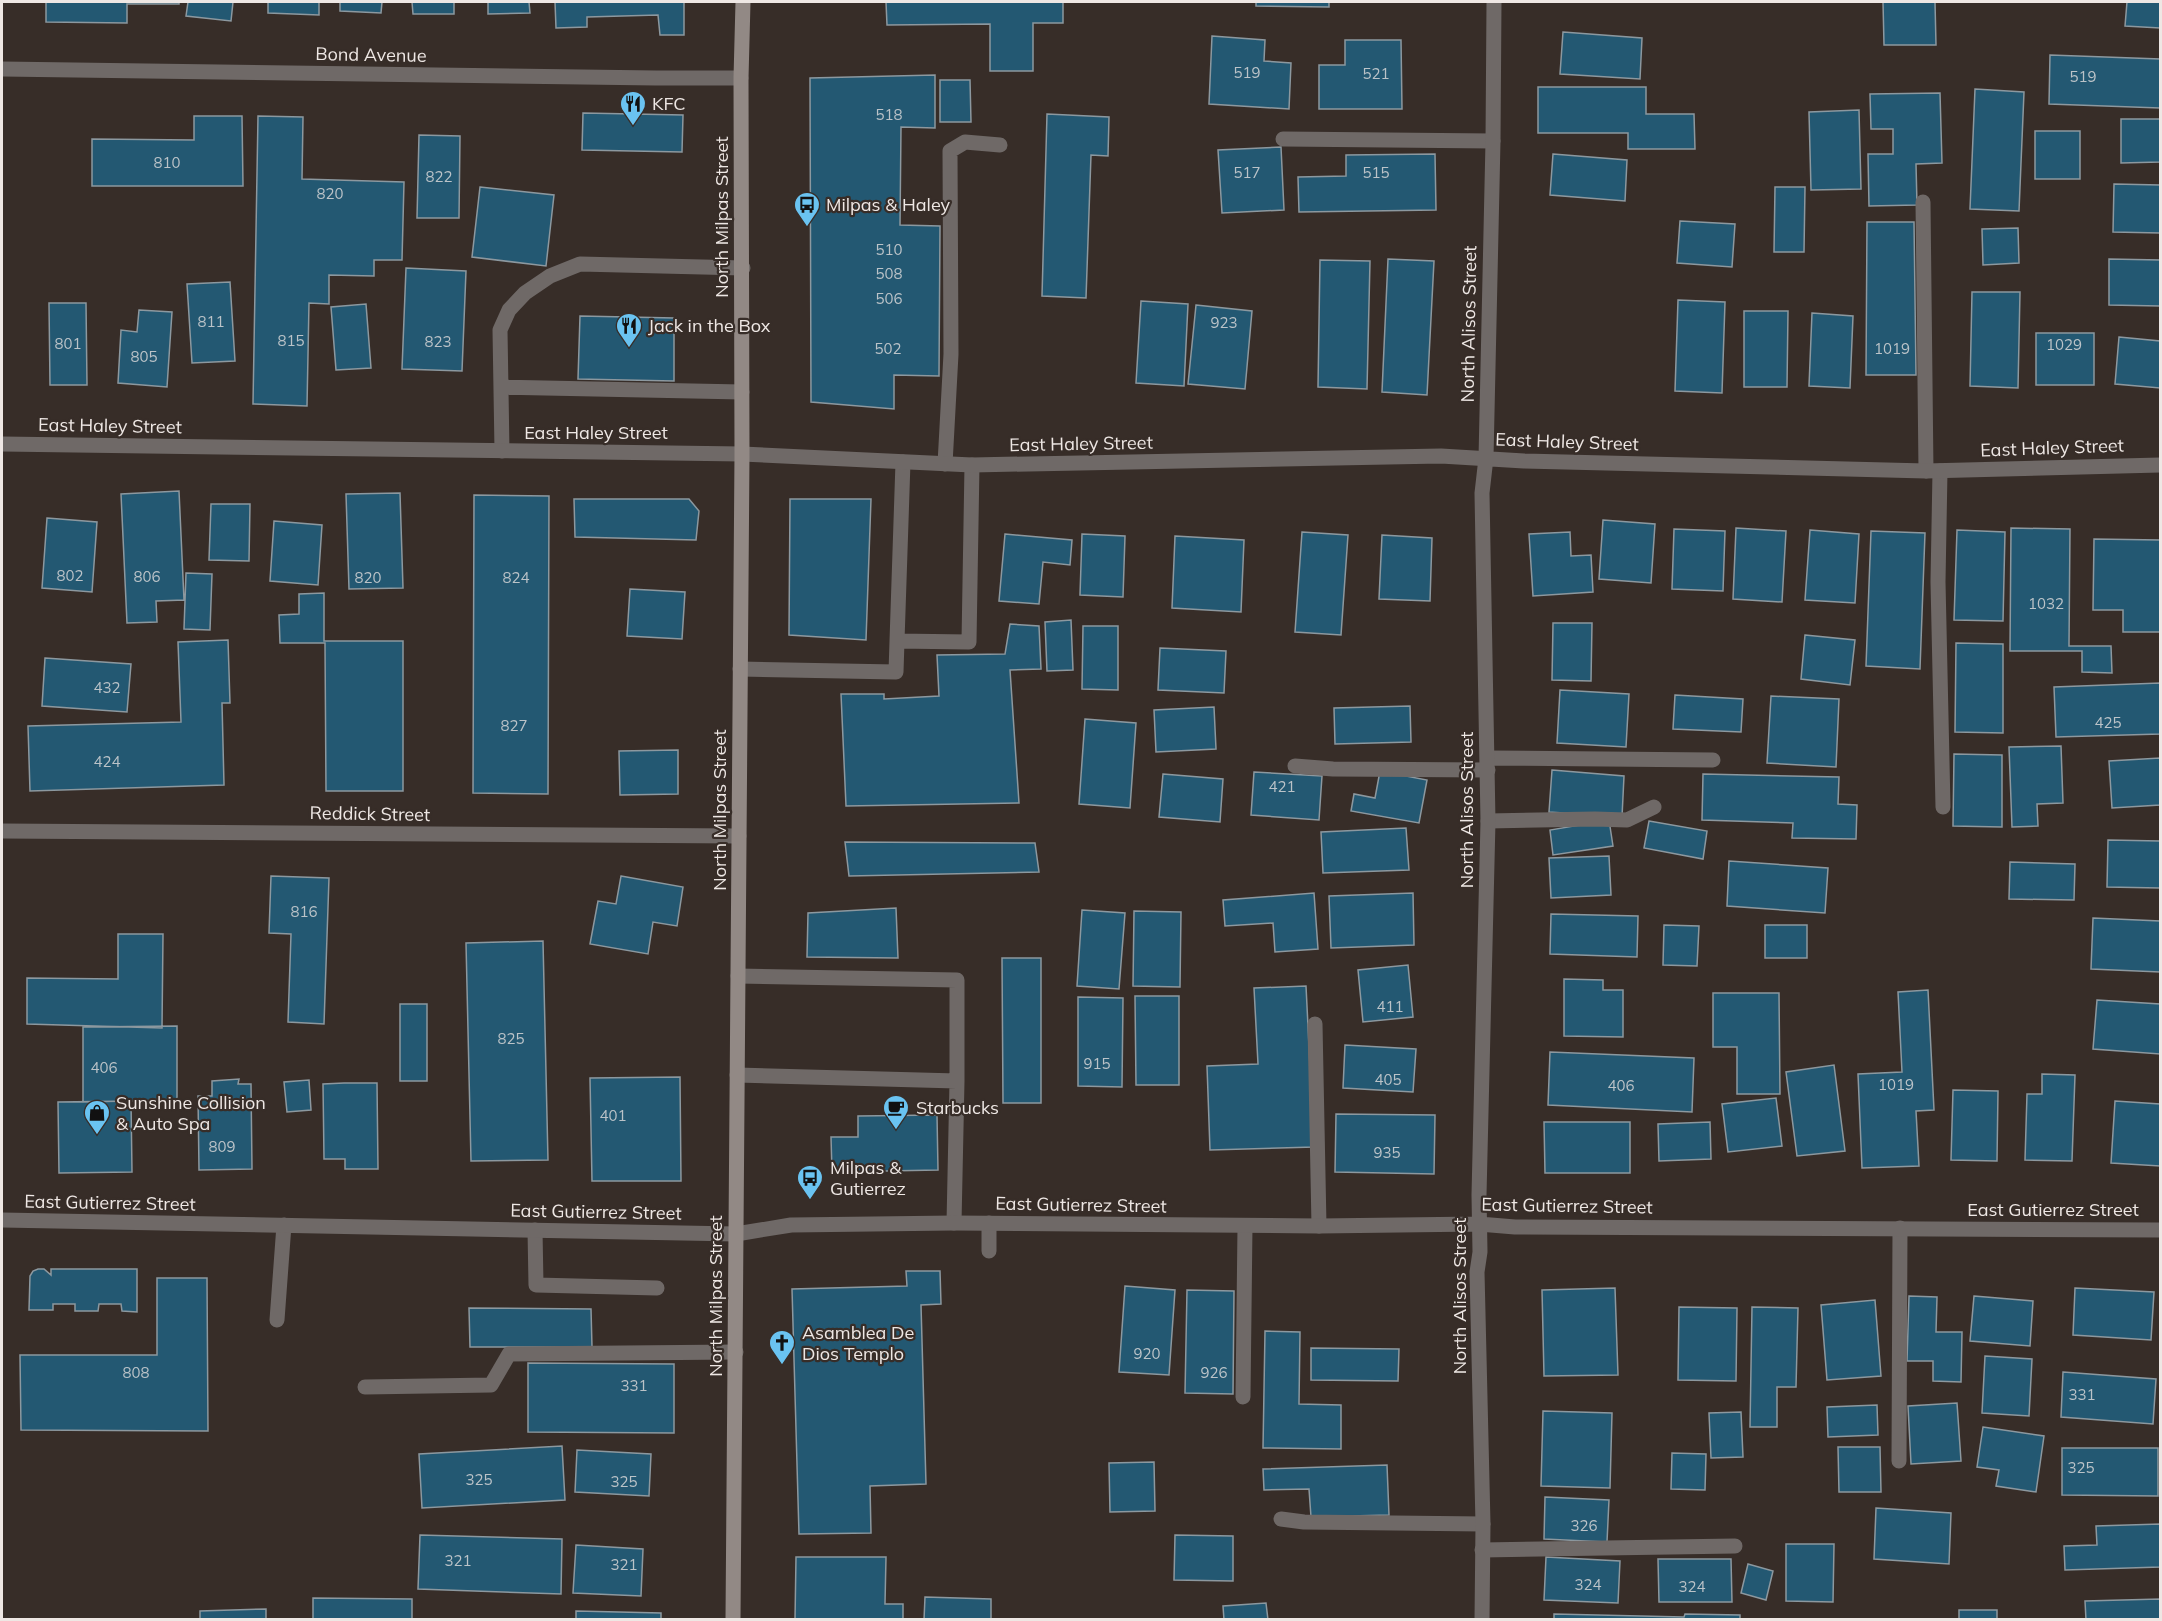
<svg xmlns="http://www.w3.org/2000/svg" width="2162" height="1621" viewBox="0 0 2162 1621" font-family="Mulish,sans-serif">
<rect width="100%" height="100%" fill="#372d28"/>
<!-- building -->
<path fill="#235872" stroke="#8c989f" stroke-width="1.5" d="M46 2H179V4H127V23L46 22Z
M188 2H233L231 21 186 16Z
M268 2H319V15L268 13Z
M340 2H382L381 13 340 11Z
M412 2H454V14H413Z
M488 2H529L530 13 488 14Z
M555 2H684V35H660L658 15 587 17V27L556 28Z
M886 2H1063V23H1033V71H990V24L887 25Z
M1256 2H1329V7L1256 6Z
M1883 2H1935L1936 45H1884Z
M2127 2H2160V28L2125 26Z
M1563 32 1642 38 1640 79 1560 74Z
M1212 36 1265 40 1264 61 1291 63 1289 109 1209 104Z
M1345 40H1401L1402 109H1319V65H1345Z
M2050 55 2160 59V108L2049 104Z
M935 75V128L901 127 900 225 940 226 939 376 894 375V409L811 402 810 78Z
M940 80H970L971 122H940Z
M1538 87H1646V114H1694L1695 149H1628V133H1538Z
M1975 89 2024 92 2019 211 1970 209Z
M1940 93 1942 163 1916 164 1917 205 1869 206 1868 154H1893V129H1871L1870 94Z
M1859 110 1861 189 1811 190 1809 112Z
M583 113 683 115 682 152 582 150Z
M1047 114 1109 117 1108 156 1091 155 1086 298 1042 296Z
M194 116H242L243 186H92V139L194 140Z
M258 116 303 117 302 179 404 182 402 260H374V276L329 275V304L309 303 307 406 253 404Z
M2121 119H2160V162L2121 163Z
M2035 131H2080V179H2035Z
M419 135 460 136 459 218H417Z
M1281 147 1284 210 1222 213 1218 150Z
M1435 154 1436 210 1299 212 1298 177 1346 176V155Z
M1553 154 1627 160 1625 201 1550 195Z
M2114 184 2160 185V233L2113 232Z
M480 187 554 195 546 266 472 257Z
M1775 187H1805L1804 252H1774Z
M1680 221 1735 224 1732 267 1677 263Z
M1867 222H1914L1916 375H1866Z
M2018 228 2019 263 1983 265 1982 229Z
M1388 259 1434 261 1427 395 1382 392Z
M2109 259 2160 260V306L2109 305Z
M1320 260 1370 261 1367 389 1318 387Z
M406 268 466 271 462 371 402 369Z
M230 282 235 361 192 363 187 284Z
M1972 292H2020L2018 388 1970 386Z
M1678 300 1725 302 1722 393 1675 391Z
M1141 301 1188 304 1184 386 1136 383Z
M49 303H86L87 385H50Z
M366 304 371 368 336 370 331 307Z
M1196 305 1252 311 1245 389 1188 384Z
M139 310 172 312 167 387 118 383 121 330 137 332Z
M1744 311H1788L1787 387H1744Z
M1812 313 1853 316 1850 388 1809 386Z
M580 316 674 318V381L578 379Z
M2036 333H2094V385H2036Z
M2119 337 2160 341V388L2115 384Z
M179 491 184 600 156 601 157 622 127 623 121 494Z
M400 493 403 588 349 589 346 494Z
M474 495 549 496 548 794 473 793Z
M574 499H689L699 511 696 540 575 537Z
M790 499H871L866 640 789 635Z
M211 504H250L249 561 209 560Z
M47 518 97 522 92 592 42 588Z
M1603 520 1655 524 1651 583 1599 579Z
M274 521 322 525 318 585 270 581Z
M1736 528 1786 531 1782 602 1733 599Z
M2011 528 2070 529 2069 646H2111L2112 673 2082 672V651H2010Z
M1674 529 1725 531 1723 591 1672 589Z
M1810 530 1859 534 1855 603 1805 600Z
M1957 530 2005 532 2003 621 1954 620Z
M1871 531 1925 533 1920 669 1866 666Z
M1302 532 1348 535 1341 635 1295 632Z
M1570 532 1571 556 1591 555 1593 592 1533 596 1529 534Z
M1005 534 1072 540 1070 565 1043 562 1039 604 999 601Z
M1082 534 1125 536 1123 597 1080 595Z
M1382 535 1432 538 1430 601 1379 599Z
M1175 536 1244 540 1241 612 1172 608Z
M2094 539 2160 540V632H2123V610H2093Z
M186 573 212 574 210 630 184 629Z
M630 589 685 592 682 639 627 636Z
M324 593V641H403V791H326L325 643H280L279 615 299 614V594Z
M1071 620 1073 670 1047 671 1045 622Z
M1553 623H1592L1591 681 1552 680Z
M1010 624 1039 626 1041 669 1010 670 1019 803 846 806 841 694H884V699L939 696 937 655 1005 654Z
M1083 626H1118V690L1082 689Z
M1805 635 1855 640 1850 685 1801 679Z
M228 640 230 703H222L224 785 30 791 28 726 181 722 178 642Z
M1956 643 2003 644V733L1955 732Z
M1160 648 1226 651 1224 693 1158 690Z
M45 658 131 664 127 712 42 706Z
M2160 683V734L2056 737 2054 687Z
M1560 690 1629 694 1626 747 1557 743Z
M1675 695 1743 699 1741 732 1673 729Z
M1771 696 1839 699 1836 767 1767 763Z
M1410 706 1411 742 1335 744 1334 708Z
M1214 707 1216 749 1156 752 1154 710Z
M1085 719 1136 723 1130 808 1079 804Z
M2061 746 2063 803 2037 804 2038 826 2012 827 2009 747Z
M678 750V794L620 795 619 751Z
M1954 754 2002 755V827L1953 826Z
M2160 758V805L2112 808 2109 761Z
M1552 770 1624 776 1622 817 1549 812Z
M1380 771 1427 780 1419 823 1351 811 1354 794 1375 798Z
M1254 772 1322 776 1319 820 1251 815Z
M1163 774 1223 779 1220 822 1159 817Z
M1703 774 1839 777 1838 804 1857 805 1856 839 1792 838 1793 823 1702 820Z
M1609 820 1613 846 1553 855 1550 830Z
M1649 821 1707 831 1703 859 1644 848Z
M1406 828 1409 870 1323 873 1321 832Z
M2108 840 2160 841V888L2107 887Z
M845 842 1035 843 1039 872 849 876Z
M1609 856 1611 895 1551 898 1549 858Z
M1729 861 1828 868 1825 913 1727 906Z
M2010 862 2075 864 2074 900 2009 899Z
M271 876 329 878 324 1024 288 1022 291 934 269 933Z
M621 876 683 887 677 926 653 922 648 954 590 944 598 901 616 904Z
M1314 893 1318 949 1275 952 1273 923 1225 926 1223 900Z
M1413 893 1414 945 1331 948 1329 896Z
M896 908 898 958 807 957 808 913Z
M1082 910 1125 913 1119 989 1077 986Z
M1134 911 1181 912 1180 987 1133 986Z
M1551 914 1638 916 1637 957 1550 954Z
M2093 918 2160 921V972L2091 969Z
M1664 925 1699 926 1697 966 1663 965Z
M1765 925H1807V958H1765Z
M118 934H163L162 1028 27 1024V978L118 979Z
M543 941 548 1160 471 1161 466 943Z
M1002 958H1041V1103H1003Z
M1408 965 1413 1017 1363 1022 1358 970Z
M1564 979 1603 980V990H1623V1037L1564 1036Z
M1306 986 1314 1147 1210 1150 1207 1066 1258 1064 1254 988Z
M1928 990 1934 1110 1916 1111 1919 1166 1862 1168 1858 1074 1902 1072 1898 992Z
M1713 993H1779L1780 1094H1737V1047H1713Z
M1135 996H1179V1085H1136Z
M1078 997 1123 998 1122 1087 1078 1086Z
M2097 1000 2160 1004V1054L2093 1049Z
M400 1004H427V1081H400Z
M177 1026V1100L83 1102V1027Z
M1345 1045 1416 1049 1413 1092 1343 1088Z
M1550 1052 1694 1058 1692 1112 1548 1105Z
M1834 1065 1845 1151 1797 1156 1786 1072Z
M2042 1074 2075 1075 2072 1161 2025 1160 2027 1094H2042Z
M680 1077 681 1181H592L590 1078Z
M239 1079 238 1084H251L252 1169 199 1170 198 1096H212V1081Z
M309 1080 311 1110 287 1112 284 1082Z
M344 1083H377L378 1169H345V1159H324L323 1084Z
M1953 1090 1998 1091 1997 1161 1951 1160Z
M1776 1098 1782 1146 1728 1152 1722 1104Z
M131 1101 132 1172 59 1173 58 1102Z
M2115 1101 2160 1104V1166L2111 1163Z
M1336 1114 1435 1115 1434 1174 1335 1172Z
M937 1115 938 1170 832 1172 831 1137H858V1116Z
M1544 1122H1630V1173H1545Z
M1710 1122 1711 1159 1659 1161 1658 1124Z
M38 1269H44L51 1275V1269H137V1312L122 1311 121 1304H99L98 1311H75V1304H53V1310H29L30 1276 33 1271Z
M906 1271H940L941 1304 921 1305 926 1484 870 1486 871 1533 799 1534 792 1289 907 1286Z
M157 1278H207L208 1431 21 1430 20 1355H157Z
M1125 1286 1175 1290 1169 1375 1119 1372Z
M1615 1288 1618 1375 1544 1376 1542 1290Z
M2075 1288 2154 1292 2151 1340 2073 1335Z
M1187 1290 1234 1291 1233 1394 1185 1393Z
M1909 1296 1937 1297 1936 1332H1962L1961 1382 1933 1381V1361H1907Z
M1974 1296 2033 1301 2030 1346 1970 1341Z
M1875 1300 1881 1376 1827 1380 1821 1305Z
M1679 1307 1737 1308 1736 1381 1678 1380Z
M1752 1307 1798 1308 1796 1387H1777V1427H1750Z
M469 1308 591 1309 592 1347H470Z
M1265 1331 1300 1332 1299 1404 1341 1405V1449L1263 1448Z
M1311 1348 1399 1349 1398 1381 1311 1380Z
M1985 1356 2032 1359 2029 1416 1982 1413Z
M528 1363 674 1364V1433L528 1432Z
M2063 1372 2156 1379 2153 1424 2061 1417Z
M1957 1403 1961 1461 1911 1464 1908 1406Z
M1877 1405 1878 1435 1828 1437 1827 1407Z
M1543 1411 1612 1413 1610 1488 1541 1486Z
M1741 1412 1743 1457 1711 1458 1709 1413Z
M1983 1427 2044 1436 2036 1492 1996 1486 1999 1470 1977 1467Z
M562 1446 565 1500 422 1508 419 1454Z
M1838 1447H1880L1881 1492H1839Z
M2062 1448H2158V1496L2062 1495Z
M577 1450 651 1454 649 1496 575 1492Z
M1672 1453 1706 1454 1705 1490 1671 1489Z
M1154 1462 1155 1511 1110 1512 1109 1463Z
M1387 1465 1389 1515 1311 1517 1309 1489 1264 1490 1263 1469Z
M1545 1497 1609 1500 1607 1542 1544 1539Z
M1876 1508 1951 1513 1949 1564 1874 1559Z
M2160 1524V1567L2065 1570 2064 1546 2097 1545 2096 1526Z
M420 1535 562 1539 561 1594 418 1589Z
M1175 1535 1233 1536V1581L1174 1580Z
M1786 1544H1834L1833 1602 1786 1601Z
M576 1545 643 1549 641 1596 573 1593Z
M796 1557H886L885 1604H903V1620H795Z
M1546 1557 1620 1561 1618 1603 1544 1600Z
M1658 1559H1731L1732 1602H1659Z
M1748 1564 1773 1571 1766 1600 1741 1593Z
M925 1597 991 1599V1620H924Z
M313 1598 412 1599V1620H313Z
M2160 1599V1620H2086L2085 1601Z
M1266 1603 1268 1620H1224L1223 1606Z
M266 1609V1620H200V1611Z
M1959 1610H1997V1620H1959Z
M576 1611 661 1613V1620H576Z
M1554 1614 1684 1617 1685 1614 1740 1615V1620H1554Z"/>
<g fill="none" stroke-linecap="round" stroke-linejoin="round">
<!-- service -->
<path stroke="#6f6967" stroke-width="15" d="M1283 139 1493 141
M1923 202 1926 471
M501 387 742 392
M502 451 500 330 509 310 525 293 550 276 580 264 743 268
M903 462 897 641 969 642 972 465
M945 464 951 354 950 151 965 142 1000 145
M1940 471 1938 582 1943 807
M740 669 896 672 897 641
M1488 758 1713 760
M1295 766 1333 769 1488 770
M1488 821 1595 819 1627 820 1654 807
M738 976 957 980V1081
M1315 1024 1319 1226
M737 1075 957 1081 954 1223
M989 1223V1251
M535 1230 536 1285 657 1288
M277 1320 284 1225
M365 1387 491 1385 509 1354 736 1352
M1243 1397 1245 1226
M1899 1461 1900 1228
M1281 1519 1304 1522 1483 1524
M1482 1550 1735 1546"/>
<!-- minor -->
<path stroke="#6f6967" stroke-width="15" d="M2 69 656 78H741
M742 454 972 465 1441 456 1524 461 1926 471 2160 465
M2 831 739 836
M736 1234 791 1225 954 1223 1319 1226 1479 1224 1515 1227 2160 1230
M1482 1620 1483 1524 1477 1272 1480 1252 1479 1195 1488 821 1482 493 1486 458 1493 141 1494 2"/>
<!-- tertiary -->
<path stroke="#6f6967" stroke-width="15" d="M2 444 742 454
M2 1220 736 1234"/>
<!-- secondary -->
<path stroke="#928985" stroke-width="15" d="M733 1620 742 454 741 78 743 2"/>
</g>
<!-- icons -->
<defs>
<symbol id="restaurant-pin" viewBox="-11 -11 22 30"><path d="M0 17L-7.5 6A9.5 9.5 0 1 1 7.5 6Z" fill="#6ac3f1" stroke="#372d28"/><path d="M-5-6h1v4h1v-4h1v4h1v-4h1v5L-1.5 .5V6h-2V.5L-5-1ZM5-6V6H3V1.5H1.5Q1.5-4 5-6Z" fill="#111"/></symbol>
<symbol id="bus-pin" viewBox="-11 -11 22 30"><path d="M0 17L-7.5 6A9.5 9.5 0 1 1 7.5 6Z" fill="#6ac3f1" stroke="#372d28"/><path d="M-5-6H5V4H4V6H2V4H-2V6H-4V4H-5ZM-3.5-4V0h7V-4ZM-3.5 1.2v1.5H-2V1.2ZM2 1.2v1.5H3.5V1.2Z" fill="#111"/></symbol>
<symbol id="cafe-pin" viewBox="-11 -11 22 30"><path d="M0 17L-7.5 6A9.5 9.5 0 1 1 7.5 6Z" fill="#6ac3f1" stroke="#372d28"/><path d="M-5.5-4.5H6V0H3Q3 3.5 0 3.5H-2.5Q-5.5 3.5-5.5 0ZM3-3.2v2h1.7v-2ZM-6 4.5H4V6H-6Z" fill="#111"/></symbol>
<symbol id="shop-pin" viewBox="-11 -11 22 30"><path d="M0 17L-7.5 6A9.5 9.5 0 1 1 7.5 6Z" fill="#6ac3f1" stroke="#372d28"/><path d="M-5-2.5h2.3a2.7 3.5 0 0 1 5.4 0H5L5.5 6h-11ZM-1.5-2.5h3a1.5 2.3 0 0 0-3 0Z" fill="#111"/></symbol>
<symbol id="church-pin" viewBox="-11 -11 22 30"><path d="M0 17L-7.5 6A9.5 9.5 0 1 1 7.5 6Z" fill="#6ac3f1" stroke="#372d28"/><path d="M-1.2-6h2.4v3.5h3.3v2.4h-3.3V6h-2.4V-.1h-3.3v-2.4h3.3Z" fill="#111"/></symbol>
</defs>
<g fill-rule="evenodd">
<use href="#restaurant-pin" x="618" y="89" width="30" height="40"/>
<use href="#bus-pin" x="792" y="190" width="30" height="40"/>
<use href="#restaurant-pin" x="614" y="311" width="30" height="40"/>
<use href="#cafe-pin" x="881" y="1093" width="30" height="40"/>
<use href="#shop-pin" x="82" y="1098" width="30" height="40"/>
<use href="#bus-pin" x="795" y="1163" width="30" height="40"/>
<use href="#church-pin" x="767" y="1328" width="30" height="40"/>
</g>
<g text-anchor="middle" stroke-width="4.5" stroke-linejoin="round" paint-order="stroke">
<!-- number labels -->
<g font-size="15" fill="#bbc3c8">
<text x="1247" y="78">519</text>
<text x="1376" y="79">521</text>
<text x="2083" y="82">519</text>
<text x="889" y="120">518</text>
<text x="167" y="168">810</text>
<text x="1247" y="178">517</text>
<text x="1376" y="178">515</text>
<text x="439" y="182">822</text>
<text x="330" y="199">820</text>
<text x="889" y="255">510</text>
<text x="889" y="279">508</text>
<text x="889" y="304">506</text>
<text x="211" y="327">811</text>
<text x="1224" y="328">923</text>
<text x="291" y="346">815</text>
<text x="438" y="347">823</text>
<text x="68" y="349">801</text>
<text x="2064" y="350">1029</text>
<text x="888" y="354">502</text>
<text x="1892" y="354">1019</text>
<text x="144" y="362">805</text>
<text x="70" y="581">802</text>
<text x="147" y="582">806</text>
<text x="368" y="583">820</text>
<text x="516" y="583">824</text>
<text x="2046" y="609">1032</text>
<text x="107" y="693">432</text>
<text x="2108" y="728">425</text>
<text x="514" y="731">827</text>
<text x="107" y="767">424</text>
<text x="1282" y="792">421</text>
<text x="304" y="917">816</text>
<text x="1390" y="1012">411</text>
<text x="511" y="1044">825</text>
<text x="1097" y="1069">915</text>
<text x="104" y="1073">406</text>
<text x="1388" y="1085">405</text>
<text x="1896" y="1090">1019</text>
<text x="1621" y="1091">406</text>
<text x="613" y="1121">401</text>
<text x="222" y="1152">809</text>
<text x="1387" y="1158">935</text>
<text x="1147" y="1359">920</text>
<text x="136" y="1378">808</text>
<text x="1214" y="1378">926</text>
<text x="634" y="1391">331</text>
<text x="2082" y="1400">331</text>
<text x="2081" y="1473">325</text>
<text x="479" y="1485">325</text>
<text x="624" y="1487">325</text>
<text x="1584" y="1531">326</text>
<text x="458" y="1566">321</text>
<text x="624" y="1570">321</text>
<text x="1588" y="1590">324</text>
<text x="1692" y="1592">324</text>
</g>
<!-- street labels -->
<g font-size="18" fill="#eee7e4" stroke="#372d28">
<text transform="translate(371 55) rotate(1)" y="6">Bond Avenue</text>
<text transform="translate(722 217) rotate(-90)" y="6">North Milpas Street</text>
<text transform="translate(1469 324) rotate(-89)" y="6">North Alisos Street</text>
<text transform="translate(110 426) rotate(1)" y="6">East Haley Street</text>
<text x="596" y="439">East Haley Street</text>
<text transform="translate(1567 442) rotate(2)" y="6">East Haley Street</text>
<text transform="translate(1081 444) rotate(-1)" y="6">East Haley Street</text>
<text transform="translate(2052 448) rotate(-2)" y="6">East Haley Street</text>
<text transform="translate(720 810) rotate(-90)" y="6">North Milpas Street</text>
<text transform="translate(1467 810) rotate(-90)" y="6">North Alisos Street</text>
<text transform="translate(370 814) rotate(1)" y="6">Reddick Street</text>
<text transform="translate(110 1203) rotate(1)" y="6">East Gutierrez Street</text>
<text transform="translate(1081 1205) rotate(1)" y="6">East Gutierrez Street</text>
<text transform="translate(1567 1206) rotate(1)" y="6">East Gutierrez Street</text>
<text x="2053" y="1216">East Gutierrez Street</text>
<text transform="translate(596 1212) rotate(1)" y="6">East Gutierrez Street</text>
<text transform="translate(716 1296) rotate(-90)" y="6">North Milpas Street</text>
<text transform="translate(1460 1296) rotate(-90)" y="6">North Alisos Street</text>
</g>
<!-- poi labels -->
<g font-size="18" fill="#eee7e4" stroke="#372d28" text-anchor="start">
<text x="652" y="110">KFC</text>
<text x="826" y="211">Milpas &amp; Haley</text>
<text x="648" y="332">Jack in the Box</text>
<text x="116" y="1109">Sunshine Collision<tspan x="116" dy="21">&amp; Auto Spa</tspan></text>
<text x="916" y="1114">Starbucks</text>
<text x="830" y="1174">Milpas &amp;<tspan x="830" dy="21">Gutierrez</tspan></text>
<text x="802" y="1339">Asamblea De<tspan x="802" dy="21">Dios Templo</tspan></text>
</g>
</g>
<!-- border -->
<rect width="2162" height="1621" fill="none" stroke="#eee7e4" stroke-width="6"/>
</svg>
